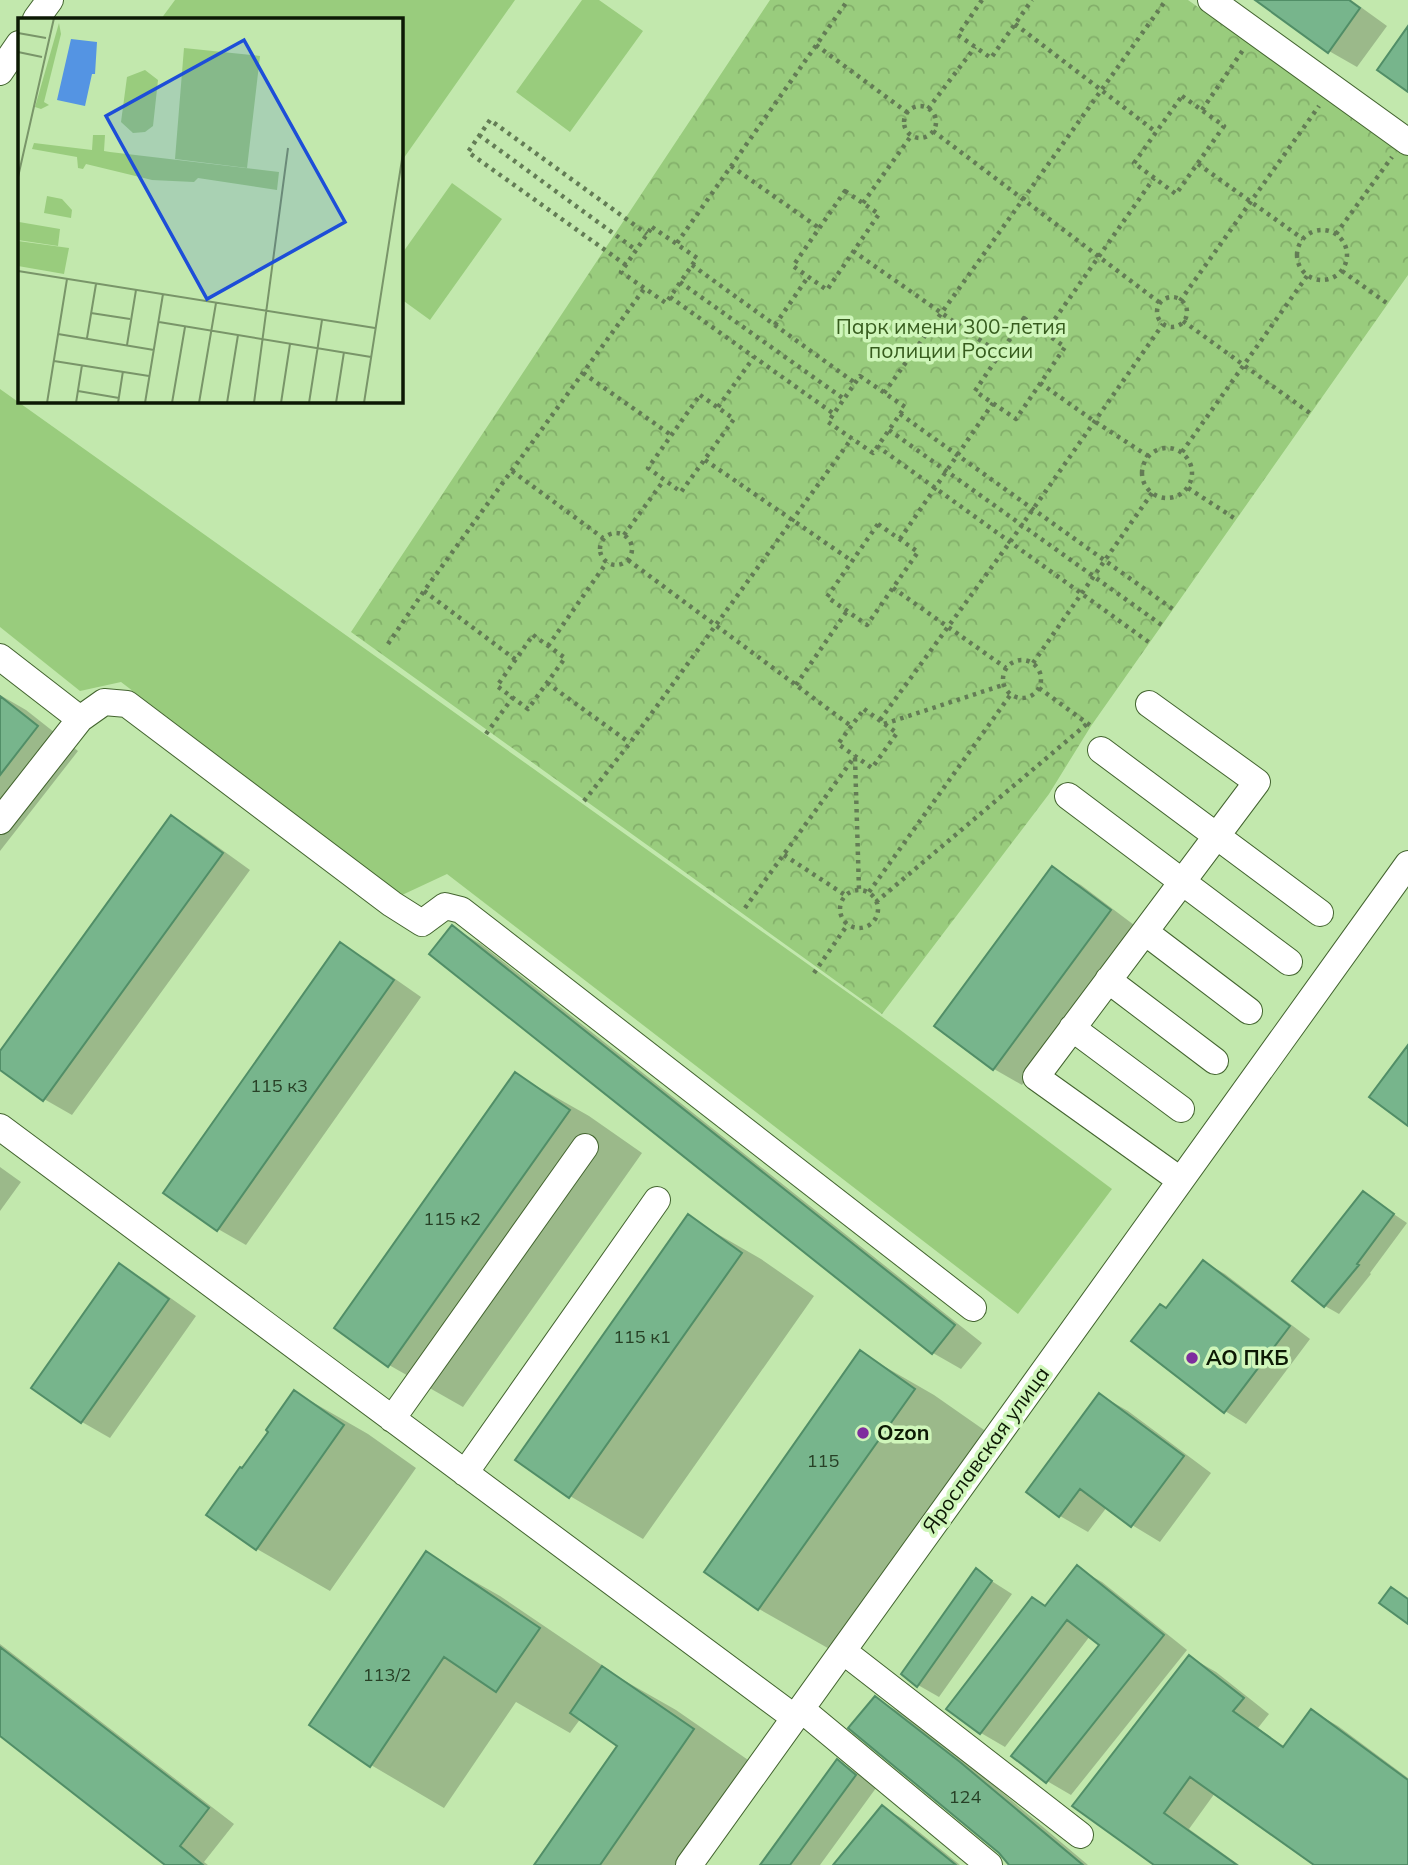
<svg xmlns="http://www.w3.org/2000/svg" width="1408" height="1865" viewBox="0 0 1408 1865" font-family="Mulish,sans-serif">
<defs>
<pattern id="park-crowns" width="20" height="18" patternUnits="userSpaceOnUse" patternTransform="scale(1.75)"><rect width="20" height="18" fill="#99cc7d"/><path d="M2 6a3 3 0 1 1 6 0M12 15a3 3 0 1 1 6 0" fill="none" stroke="#83af6a"/></pattern>
</defs>
<rect width="100%" height="100%" fill="#c2e8ad"/>
<!-- park -->
<path fill="url(#park-crowns)" d="M770 0H1188L1408 155V275L1091 726 1049 794 882 1014 351 632Z"/>
<!-- pitch -->
<path fill="#99cc7d" d="M175 0H515L401 162V19H161Z
M582 0H599L643 31 570 132 516 92Z
M452 183 502 219 430 320 401 299V255Z
M0 389 899 1029 1112 1189 1018 1314 447 874 402 895 121 682 80 691 0 627Z"/>
<!-- shadow -->
<path fill="#0003" d="M1258 0H1351L1387 26 1357 67 1329 51Z
M0 695 26 710 78 751 0 851Z
M171 818 200 834 250 870 72 1115 44 1099 0 1067V1054Z
M1053 869 1081 885 1138 928 1022 1085 994 1069Z
M453 928 481 944 982 1343 961 1369 933 1353Z
M340 944 368 960 421 997 246 1245 218 1229Z
M515 1074 589 1116 642 1153 463 1407 389 1365 336 1328Z
M0 1167 21 1182 0 1211Z
M1364 1194 1407 1223 1370 1273 1371 1274 1339 1314 1325 1306 1295 1281Z
M688 1217 761 1259 814 1296 643 1539 570 1496 517 1459Z
M1204 1262 1225 1274 1310 1339 1246 1424 1225 1411 1134 1341 1167 1310Z
M120 1265 148 1282 196 1316 110 1438 82 1422Z
M861 1353 934 1395 987 1432 833 1651 759 1609 706 1572Z
M295 1392 368 1434 416 1468 330 1591 257 1549 243 1470Z
M1100 1395 1128 1411 1211 1473 1160 1542 1132 1525 1107 1507 1088 1532 1060 1516 1028 1492Z
M426 1554 500 1596 612 1672 611 1673 676 1710 767 1773 702 1865H536L620 1745 581 1718 570 1733 516 1702 444 1808 371 1765Z
M1077 1568 1102 1582 1187 1650 1071 1795 1047 1781 1102 1645 1090 1636 1005 1747 981 1733Z
M976 1571 1012 1594 939 1697 918 1685Z
M0 1644 234 1824 204 1862 208 1865H169L0 1733Z
M1190 1657 1216 1672 1269 1714 1258 1728 1285 1747 1312 1711 1338 1726 1408 1778V1865H1317L1215 1793 1189 1829 1239 1865H1157L1075 1806Z
M875 1698 901 1713 985 1778 1088 1865H1011Z
M837 1761 858 1774 876 1788 820 1865H762Z
M882 1807 903 1819 960 1865H835Z"/>
<!-- building -->
<path fill="#77b58c" stroke="#518e67" stroke-width="2" d="M1255 0H1349L1360 8 1328 53Z
M1408 26V92L1377 70Z
M0 696 38 726 0 775Z
M171 815 223 853 43 1101 0 1070V1051Z
M1052 866 1111 910 993 1070 934 1026Z
M452 925 955 1325 932 1354 429 954Z
M340 942 394 980 217 1231 163 1193Z
M1408 1045V1126L1369 1097Z
M515 1072 570 1110 388 1367 334 1328Z
M1363 1191 1394 1214 1357 1264 1359 1265 1324 1307 1292 1281Z
M688 1214 742 1253 569 1498 515 1460Z
M1203 1260 1290 1326 1224 1413 1131 1341 1160 1304 1166 1308Z
M119 1263 169 1299 81 1423 31 1388Z
M860 1350 915 1389 758 1610 704 1572Z
M294 1390 344 1425 256 1550 206 1515 240 1467 242 1468 268 1432 266 1430Z
M1099 1393 1184 1456 1131 1527 1080 1489 1059 1517 1026 1492Z
M426 1551 540 1628 496 1692 444 1657 370 1767 309 1725Z
M1077 1565 1164 1635 1046 1783 1011 1756 1099 1645 1067 1620 980 1734 946 1709 1032 1597 1045 1606Z
M976 1568 992 1581 917 1687 901 1674Z
M1391 1587 1408 1599V1624L1379 1603Z
M0 1647 209 1808 180 1846 203 1865H165L0 1736Z
M1189 1655 1244 1698 1233 1711 1283 1747 1311 1709 1408 1780V1865H1314L1190 1777 1164 1813 1237 1865H1154L1072 1806Z
M602 1666 694 1729 600 1865H534L617 1746 570 1713Z
M875 1696 960 1762 1083 1865H1009L999 1853 848 1728Z
M837 1759 856 1775 790 1865H760Z
M882 1805 956 1865H833Z"/>
<g fill="none" stroke-linecap="round" stroke-linejoin="round">
<defs>
<path id="minor" d="M1211 0 1408 142
M36 19 50 0
M0 72 19 44
M0 657 80 719
M1149 704 1257 782 1036 1077 1180 1180
M1101 750 1320 913
M1068 796 1289 962
M0 821 80 719 104 702 127 704 392 904 422 923 445 906 461 910 973 1308
M1145 932 1249 1011
M1108 980 1215 1061
M1072 1028 1181 1109
M0 1127 795 1718
M392 1419 585 1147
M465 1473 657 1200
M843 1651 1080 1835
M801 1709 989 1865
M689 1865 1408 864"/>
</defs>
<!-- minor casing -->
<use href="#minor" stroke="#43642f" stroke-width="28"/>
<!-- path -->
<path stroke="#637c55" stroke-width="4.5" stroke-dasharray="3.5 5" stroke-linecap="butt" d="M982 0 958 35 991 58 1032 0
M1015 24 1156 132
M816 45 908 113
M1182 96 1224 126 1176 194 1134 163Z
M904 122a16 16 0 1 1 32 0a16 16 0 1 1-32 0Z
M928 109 975 47
M1202 110 1243 50
M933 131 1160 303
M479 135 636 250
M1198 164 1303 239
M731 166 819 228
M845 191 879 214 827 290 793 266Z
M863 203 911 136
M652 227 697 258 666 303 621 272Z
M1297 255a25 25 0 1 1 50 0a25 25 0 1 1-50 0Z
M1336 234 1392 157
M677 243 848 0
M853 251 1000 354
M626 265 468 152 490 120 647 234
M692 265 855 383
M1342 271 1388 304
M680 282 844 399
M670 297 834 414
M1157 312a15 15 0 1 1 30 0a15 15 0 1 1-30 0Z
M1180 301 1319 106
M1024 318 1065 347 1016 419 975 391Z
M1183 321 1311 414
M775 325 808 277
M1045 333 1154 178
M583 373 671 435
M860 376 905 407 873 453 828 422Z
M1040 383 1094 421 1148 456
M884 393 1166 0
M700 395 734 419 681 492 648 468Z
M718 407 754 357
M900 414 1174 610
M889 430 1163 626
M877 446 1150 643
M1142 473a25 25 0 1 1 50 0a25 25 0 1 1-50 0Z
M1182 452 1307 276
M705 460 852 561
M512 471 603 538
M1188 488 1237 520
M878 524 918 552 867 625 827 597Z
M600 549a16 16 0 1 1 32 0a16 16 0 1 1-32 0Z
M624 535 664 480
M900 539 993 403
M628 560 851 726
M893 588 1006 668
M424 591 516 660
M533 635 565 658 528 709 497 686Z
M388 644 424 591 644 289
M548 646 607 562
M1003 679a19 19 0 1 1 38 0a19 19 0 1 1-38 0Z
M1033 663 1152 493
M547 683 630 743
M796 685 847 611
M1039 688 1091 726
M864 709 897 733 872 768 838 744Z
M880 720 1010 542 1163 324
M884 724 1003 685
M486 734 513 697
M855 758 859 890
M584 801 630 743 852 438
M784 855 845 895
M840 909a19 19 0 1 1 38 0a19 19 0 1 1-38 0Z
M869 892 1011 694
M876 902 1088 723
M745 908 855 756
M814 973 848 924"/>
<!-- minor -->
<use href="#minor" stroke="#fff" stroke-width="26"/>
</g>
<!-- markers -->
<g fill="#7e2e9e" stroke="#cff6ba" stroke-width="2.5">
<circle cx="1192" cy="1358" r="7"/>
<circle cx="863" cy="1433" r="7"/>
</g>
<g text-anchor="middle" stroke-width="7" stroke-linejoin="round" paint-order="stroke">
<!-- number labels -->
<g font-size="18" fill="#274026">
<text x="279" y="1092">115 к3</text>
<text x="452" y="1225">115 к2</text>
<text x="642" y="1343">115 к1</text>
<text x="823" y="1467">115</text>
<text x="387" y="1681">113/2</text>
<text x="965" y="1803">124</text>
</g>
<!-- park labels -->
<g font-size="21" fill="#375c1e" stroke="#cff6ba">
<text x="951" y="334">Парк имени 300-летия<tspan x="951" dy="24">полиции России</tspan></text>
</g>
<!-- poi labels -->
<g font-size="21" font-weight="bold" fill="#0c1904" stroke="#cff6ba" text-anchor="start">
<text x="1206" y="1365">АО ПКБ</text>
<text x="877" y="1440">Ozon</text>
</g>
<!-- street labels -->
<g font-size="21" fill="#0c1904" stroke="#cff6ba">
<text transform="translate(986 1450) rotate(-54)" y="7">Ярославская улица</text>
</g>
</g>
<!-- overview -->
<g transform="translate(18 18)">
<rect width="385" height="385" fill="#c2e8ad"/>
<path d="M41 5 43 16 26 84 31 87 23 91 17 89ZM1 204 42 211 40 228 0 222Z" fill="#99cc7d"/>
<path d="M166 30 242 38 229 150 157 141ZM29 178 44 181 54 192 53 200 26 195ZM0 223 51 230 46 256 0 248Z" fill="#99cc7d"/>
<path d="M127 52 140 62 135 108 127 114 115 115 103 104 109 59ZM75 117H87L86 133 92 134 261 154 259 172 180 160 176 164 134 162 68 146 65 151 60 150 59 139 14 131 16 125 74 132Z" fill="#99cc7d"/>
<path d="M53 21 79 24 77 56H74L67 88 39 82Z" fill="#5494e3"/>
<path fill="none" stroke="#799569" stroke-width="2" d="M0 15 28 20M0 34 24 39M0 159 36 0M0 253 357 310M73 295 112 301M141 304 353 339M40 316 136 332M69 320 78 266M109 327 118 272M36 343 131 358M60 373 101 380M29 385 49 261M58 385 64 347M100 385 105 353M127 385 145 276M154 385 167 309M181 385 198 285M209 385 220 317M236 385 270 130M263 385 272 326M291 385 304 302M318 385 326 334M346 385 385 135"/>
<path fill="#1d4ed8" fill-opacity="0.15" stroke="#1d4ed8" stroke-width="3.5" d="M226 22 327 204 189 281 88 98Z"/>
<rect width="385" height="385" fill="none" stroke="#0c1904" stroke-width="3.5"/>
</g>
</svg>
